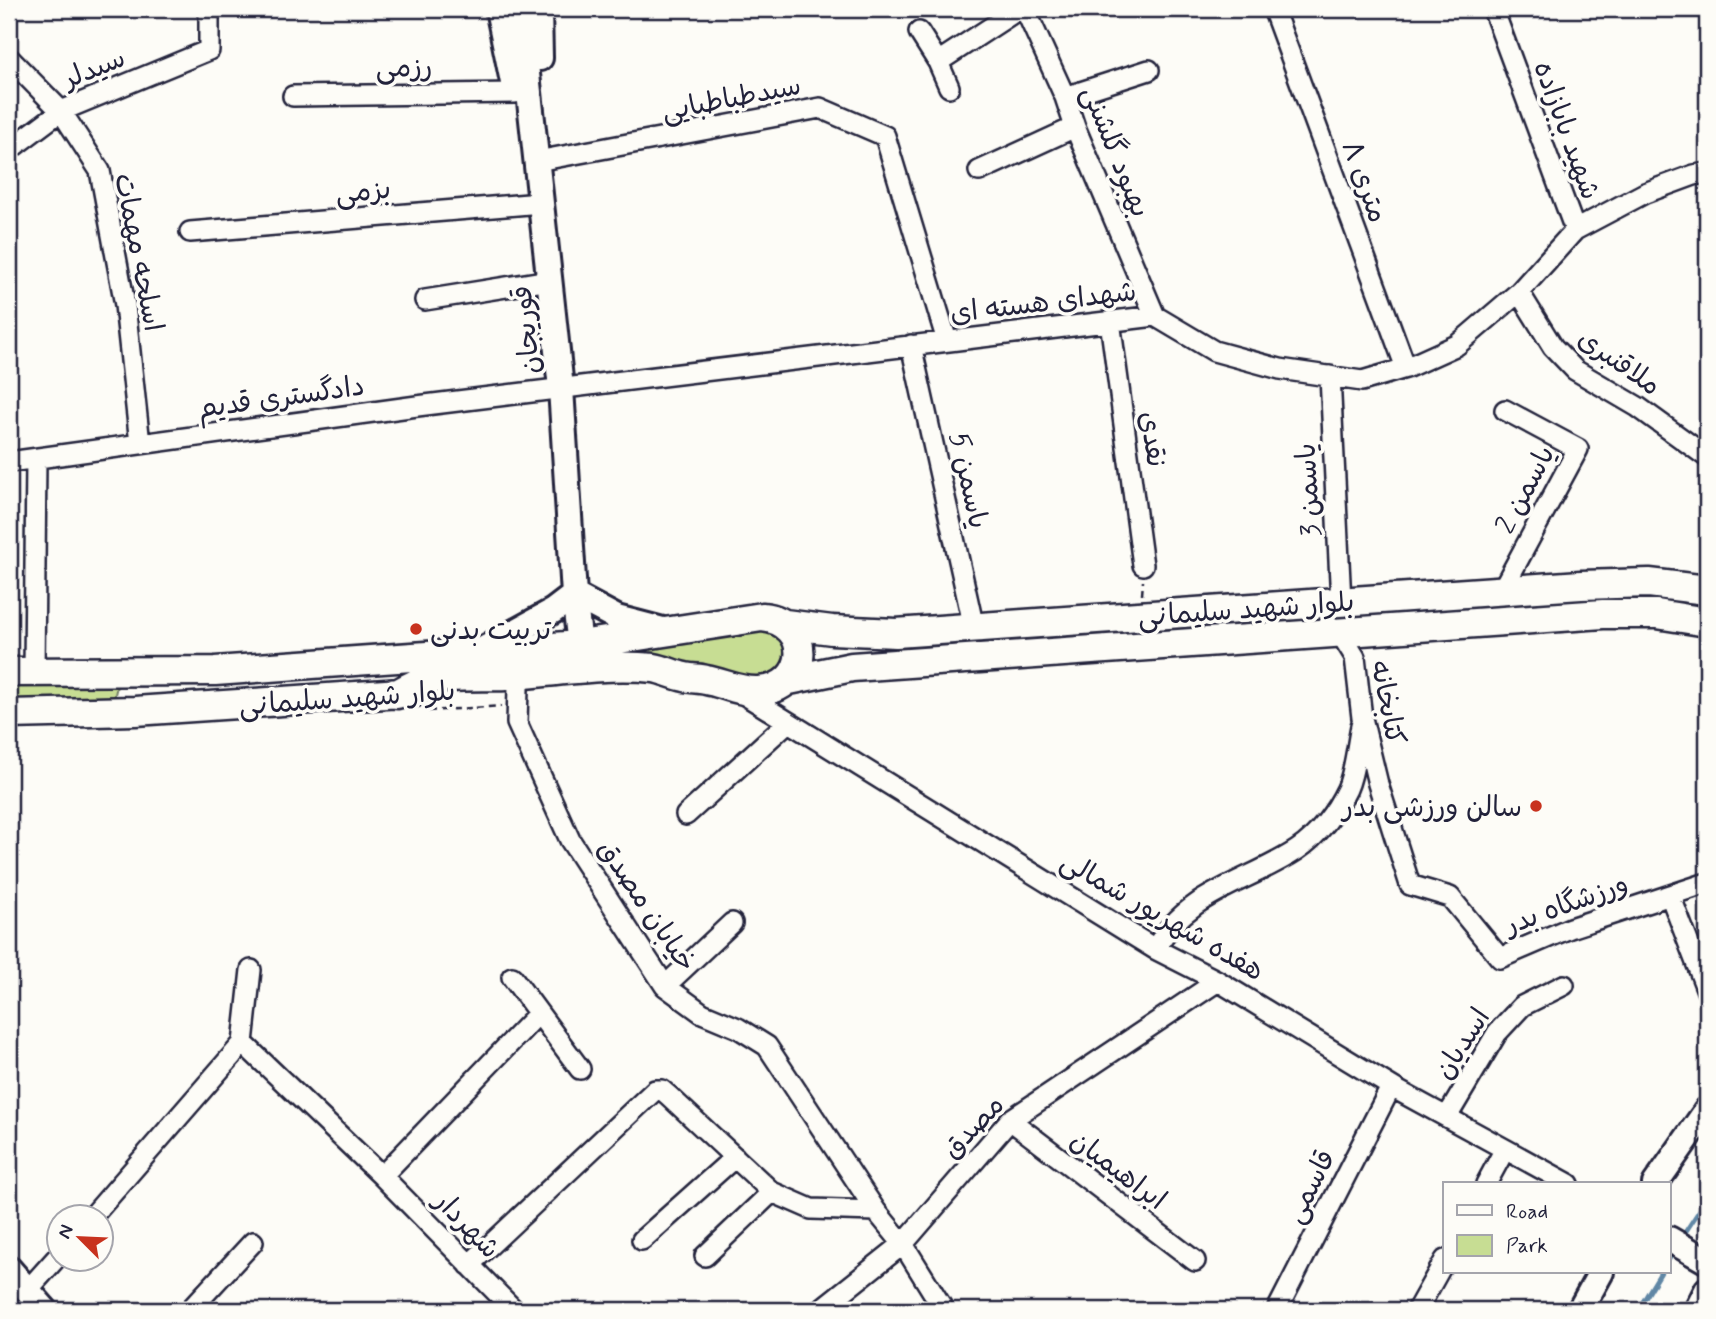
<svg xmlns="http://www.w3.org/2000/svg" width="1716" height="1319" viewBox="0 0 1716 1319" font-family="Mynerve,'Playpen Sans Arabic',sans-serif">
<rect width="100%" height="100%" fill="#fdfcf7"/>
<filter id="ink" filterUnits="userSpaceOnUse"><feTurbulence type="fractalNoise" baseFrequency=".0143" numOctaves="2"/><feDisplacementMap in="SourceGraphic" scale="14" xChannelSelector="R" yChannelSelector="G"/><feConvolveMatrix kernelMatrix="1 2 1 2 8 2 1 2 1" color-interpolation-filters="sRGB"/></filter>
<g filter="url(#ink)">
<!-- green -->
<path fill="#c7dd93" stroke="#748067" stroke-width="2" d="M775 630C791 654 787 662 768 681L730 673 702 663 612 659 610 653 689 638Z
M118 681 114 699 9 701V682Z"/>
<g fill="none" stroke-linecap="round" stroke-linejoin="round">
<!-- stream -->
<path stroke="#6187a5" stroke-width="5" d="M1682 1237 1707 1199
M1669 1259 1675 1248
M1638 1310 1661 1272"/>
<defs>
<path id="minor" d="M1025 9 1065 97 1075 127 1155 316
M1493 9 1575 230
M1275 14 1406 368
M919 32 938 62 949 87
M9 58 61 111 100 171 125 305 140 444
M938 62 1019 9
M293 96 515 93
M1065 97 1149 70
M9 150 61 111 209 50V9
M537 161 820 108 885 136 947 341
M979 171 1075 127
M190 232 541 203
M1519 292 1553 347 1575 370 1638 407 1707 457
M425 300 550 280
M1110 321 1143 565
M911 345 974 628
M1330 376 1341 602
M9 462 417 406 1155 316 1214 351 1280 369 1362 381 1406 368 1457 345 1519 292 1575 230 1645 193 1694 175 1707 173
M1502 590 1578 449 1505 410
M1340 633 1355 657 1362 718 1378 784 1410 885 1450 897 1500 958 1570 928 1707 883
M34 672 36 459
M518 688 517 723 570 840 665 986 702 1013 738 1028 767 1046 876 1211 903 1244 944 1310
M740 692 1155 949 1218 981 1397 1090 1569 1184
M686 815 788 722
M1670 895 1707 991
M1155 949C1188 891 1245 884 1297 850 1318 836 1336 812 1347 789 1355 771 1357 745 1361 726
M512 977 580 1069
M665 986 732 923
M243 1043 382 1176 514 1310
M1447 1117 1497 1033 1522 1006 1564 985
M1010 1120 1195 1261
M382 1176 538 1014
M1486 1184 1505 1149
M91 1218 243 1043 251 970
M642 1240 735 1157
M705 1256 772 1192 811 1209 876 1211
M469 1265 655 1090H662L669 1096 772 1192
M26 1292 60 1254
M190 1310 253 1242
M820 1310 903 1244 1010 1120 1218 981
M1277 1310 1391 1087
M1417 1310 1445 1260"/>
<path id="tertiary" d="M498 9 514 87
M520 9 561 388 574 595 580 645
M539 9 540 58
M482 650 553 611 574 595 617 618 667 631
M1655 1184 1707 1110
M1669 1239 1707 1261
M9 1269 45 1310
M1580 1310 1601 1272
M1697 1310 1707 1290"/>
<path id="secondary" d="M785 624 832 630 896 633 1581 585 1649 583 1707 590
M9 672 215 671 580 645 762 617C815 622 810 689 758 691 740 692 723 683 706 680 699 678 692 679 685 677 674 675 665 670 654 668 604 663 555 672 506 676 484 677 446 675 426 680 416 683 406 689 397 694
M789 680 852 667 1603 614H1657L1707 622
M9 714 135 711 415 692"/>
</defs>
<!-- minor casing -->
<use href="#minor" stroke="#22223b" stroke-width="24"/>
<!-- tertiary casing -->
<use href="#tertiary" stroke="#22223b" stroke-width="30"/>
<!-- secondary casing -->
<use href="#secondary" stroke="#22223b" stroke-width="33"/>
<!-- path -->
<path stroke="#22223b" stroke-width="2.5" stroke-dasharray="7 5" stroke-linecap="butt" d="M1142 595 1143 581
M428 711 501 706
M9 738H19"/>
<!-- minor -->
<use href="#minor" stroke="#fdfcf7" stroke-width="19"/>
<!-- tertiary -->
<use href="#tertiary" stroke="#fdfcf7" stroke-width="24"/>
<!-- secondary -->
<use href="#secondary" stroke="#fdfcf7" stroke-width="28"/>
</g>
</g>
<!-- markers -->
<g fill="#c8321e" stroke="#fdfcf7" stroke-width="2.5">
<circle cx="416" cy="629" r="7"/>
<circle cx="1536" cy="806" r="7"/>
</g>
<g text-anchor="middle" stroke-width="7" stroke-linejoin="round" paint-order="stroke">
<!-- street labels -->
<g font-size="28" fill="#22223b" stroke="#fdfcf7">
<text transform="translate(404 66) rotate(-1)" y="10">رزمی</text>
<text transform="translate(94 67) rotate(-22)" y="10">سیدلر</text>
<text transform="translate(731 97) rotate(-11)" y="10">سیدطباطبایی</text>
<text transform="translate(1568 130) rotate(70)" y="10">شهید بابازاده</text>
<text transform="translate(1117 151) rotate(68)" y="10">بهبود گلشنی</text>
<text transform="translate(1366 181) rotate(70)" y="10">۸ متری</text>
<text transform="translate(363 190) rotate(-5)" y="10">بزمی</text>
<text transform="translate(140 252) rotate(79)" y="10">اسلحه مهمات</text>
<text transform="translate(1043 301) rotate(-7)" y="10">شهدای هسته ای</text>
<text transform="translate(525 330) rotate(-96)" y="10">قوریجان</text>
<text transform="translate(1620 361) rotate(35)" y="10">ملاقنبری</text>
<text transform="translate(281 396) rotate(-8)" y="10">دادگستری قدیم</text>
<text transform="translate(1154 439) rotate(82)" y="10">نقدی</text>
<text transform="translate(970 480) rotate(78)" y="10">یاسمن 5</text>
<text transform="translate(1524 489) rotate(-62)" y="10">یاسمن 2</text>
<text transform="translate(1307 490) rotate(-93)" y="10">یاسمن 3</text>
<text transform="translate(1246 608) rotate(-4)" y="10">بلوار شهید سلیمانی</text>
<text transform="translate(347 697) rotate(-4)" y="10">بلوار شهید سلیمانی</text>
<text transform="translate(1389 702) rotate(79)" y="10">کتابخانه</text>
<text transform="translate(1566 903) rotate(-20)" y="10">ورزشگاه بدر</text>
<text transform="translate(648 905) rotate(56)" y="10">خیابان مصدق</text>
<text transform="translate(1163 915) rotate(30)" y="10">هفده شهریور شمالی</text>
<text transform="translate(1461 1043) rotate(-57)" y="10">اسدیان</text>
<text transform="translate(972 1126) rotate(-46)" y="10">مصدق</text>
<text transform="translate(1119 1169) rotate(37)" y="10">ابراهیمیان</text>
<text transform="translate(1309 1186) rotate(-63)" y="10">قاسمی</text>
<text transform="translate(468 1224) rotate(46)" y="10">شهردار</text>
</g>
<!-- poi labels -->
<g font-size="28" fill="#22223b" stroke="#fdfcf7" text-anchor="start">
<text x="430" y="639">تربیت بدنی</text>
<text x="1522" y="816" text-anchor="end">سالن ورزشی بدر</text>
</g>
</g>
<!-- margin -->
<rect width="1716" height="1319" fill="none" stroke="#fdfcf7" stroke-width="35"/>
<rect x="18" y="18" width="1681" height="1284" fill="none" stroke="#22223b" stroke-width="2.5" filter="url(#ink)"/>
<!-- legend -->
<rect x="1443" y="1182" width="228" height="91" fill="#fdfcf7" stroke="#a5a5ac" stroke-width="2"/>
<rect x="1457" y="1205" width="35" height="10" fill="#fdfcf7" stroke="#a5a5ac" stroke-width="2"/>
<text x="1506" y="1218" font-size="21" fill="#22223b">Road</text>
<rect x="1457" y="1235" width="35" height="21" fill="#c7dd93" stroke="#a5a5ac" stroke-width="2"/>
<text x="1506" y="1252" font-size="21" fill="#22223b">Park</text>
<!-- north arrow -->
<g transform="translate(80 1238) rotate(294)"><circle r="33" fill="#fdfcf7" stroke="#a5a5ac" stroke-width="2"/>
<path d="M0-5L12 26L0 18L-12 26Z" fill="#c8321e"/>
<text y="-10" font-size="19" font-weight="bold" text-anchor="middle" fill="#22223b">N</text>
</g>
</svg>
